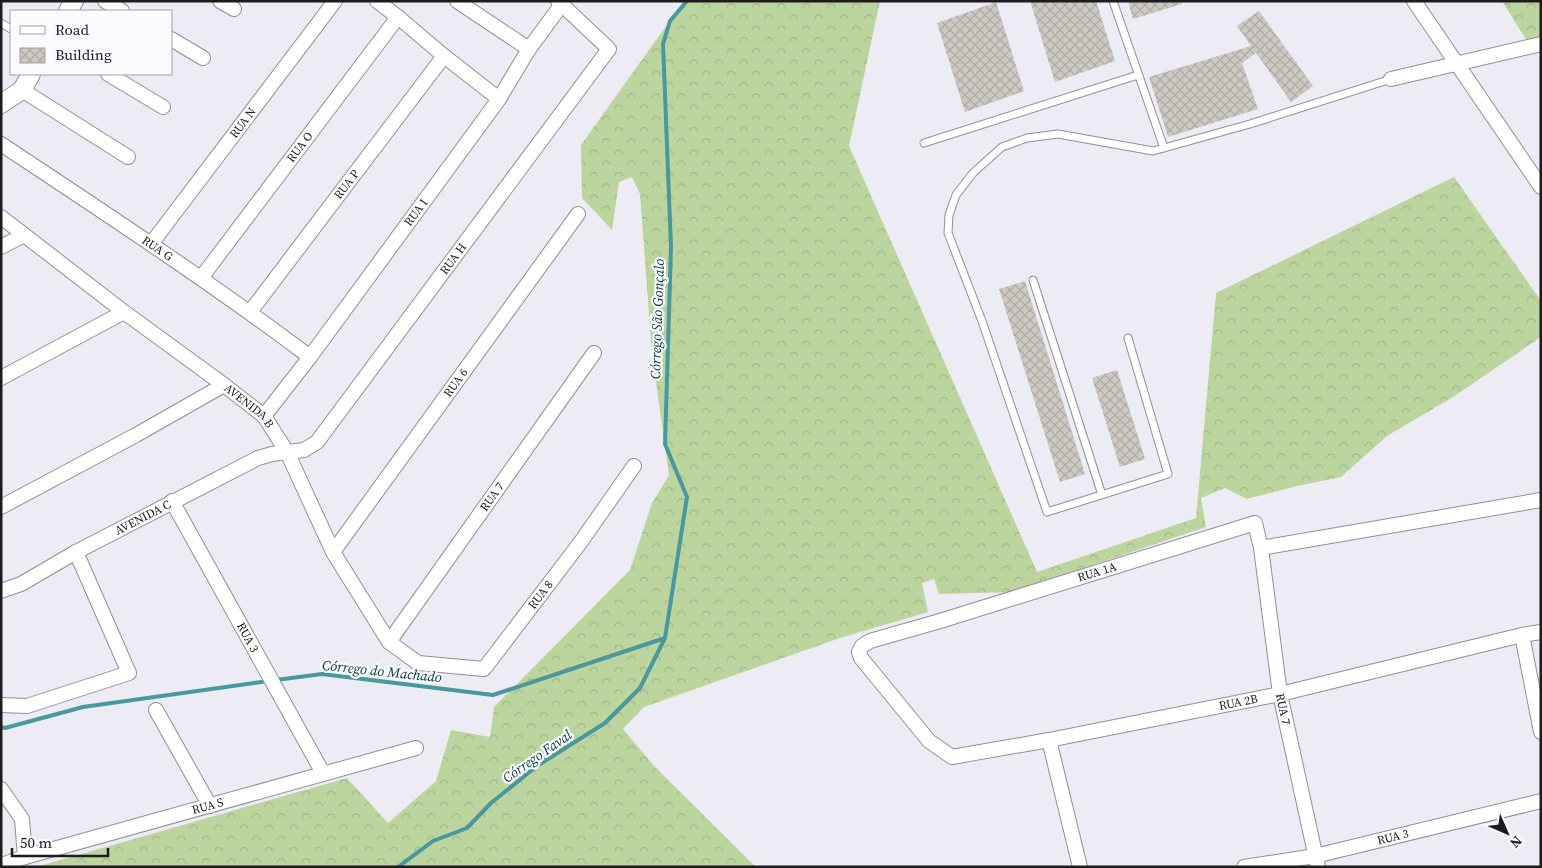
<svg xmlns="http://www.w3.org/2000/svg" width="1542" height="868" viewBox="0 0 1542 868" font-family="'Source Serif 4',serif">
<defs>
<pattern id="forest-crowns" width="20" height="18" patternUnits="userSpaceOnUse" patternTransform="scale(1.25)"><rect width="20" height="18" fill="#bcd59e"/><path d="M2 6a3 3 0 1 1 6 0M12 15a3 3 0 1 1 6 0" fill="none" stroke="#a1b688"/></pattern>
<pattern id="building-cross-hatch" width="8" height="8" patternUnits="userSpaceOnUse" patternTransform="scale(1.25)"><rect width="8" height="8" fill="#cdc8c2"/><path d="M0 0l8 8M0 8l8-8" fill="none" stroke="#afaba6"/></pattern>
</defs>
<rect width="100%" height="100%" fill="#edecf4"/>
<!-- forest -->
<path fill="url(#forest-crowns)" d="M684 1H880L849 146 1037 572 1196 518 1216 293 1454 177 1541 301V337L1453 397 1387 436 1341 477 1297 486 1247 499 1225 488 1201 498 1206 527 1012 592 939 594 934 579 922 583 928 612 840 638 644 707 623 729 655 767 756 867H36L347 778 388 823 436 781 451 730 490 737 494 707 630 570 652 503 669 475 652 354 640 194 632 177 619 182 612 230 582 198 581 145Z
M1502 1H1541V38L1527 41Z"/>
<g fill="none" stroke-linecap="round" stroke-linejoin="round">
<!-- stream -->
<path stroke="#48999d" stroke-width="4" d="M276 680 322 674 493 695 665 638
M1 727 5 728 83 707 269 681
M398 867 433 841 467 828 491 803 537 766 605 723 640 688 665 638 687 497 665 444 671 247 663 44 670 21 687 1"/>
</g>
<!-- building -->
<path fill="url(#building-cross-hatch)" d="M1030 1H1096L1115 61 1055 82Z
M1128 1H1182V4L1133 19Z
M996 2 1024 91 965 112 937 23Z
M1259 11 1313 86 1291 102 1256 53 1242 63 1258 109 1168 137 1149 77 1251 46 1237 26Z
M1025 281 1085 474 1060 482 999 289Z
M1117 370 1145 459 1120 467 1092 378Z"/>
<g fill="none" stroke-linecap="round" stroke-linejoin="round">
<defs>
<path id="service" d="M1113 1 1164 148
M1 23 11 29
M924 143 1138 75
M1033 280 1102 495
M1128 338 1168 474 1047 512 982 321 948 233 949 215 956 195 973 173 1002 147 1027 138 1058 134 1153 151 1250 124 1391 79"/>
<g id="minor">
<path d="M105 1 122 11"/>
<path d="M220 1 234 9"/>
<path d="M377 1 398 17 444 56 499 99"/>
<path d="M457 1 529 49"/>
<path d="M1414 1 1541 187"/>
<path d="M171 39 203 58"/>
<path d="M108 74 163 107"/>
<path d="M1391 79 1541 44"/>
<path d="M22 90 128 157"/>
<path id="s1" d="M1 144C105 213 210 282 310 357"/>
<path id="s2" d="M1 217 124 312 224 385 264 416 287 452 333 552 389 642 418 663 484 669 580 543 634 466"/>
<path id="s3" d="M151 244 335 1"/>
<path d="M1 247 24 235"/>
<path id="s4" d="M201 278 398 17"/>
<path id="s5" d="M250 312 444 56"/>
<path d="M1 378 124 312"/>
<path id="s6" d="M264 416 310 357 499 99 529 49 562 4"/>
<path id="s7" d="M172 501 323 773"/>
<path d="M1 507 136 435 224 385"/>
<path d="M1261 548 1541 500"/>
<path id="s8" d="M333 552 578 214"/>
<path id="s9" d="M1 591 21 584 76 552 258 458 272 454 304 450 317 442 609 49 558 1"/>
<path d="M1522 635 1541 732"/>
<path id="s10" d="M389 642 594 353"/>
<path d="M1 705 27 706 129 673 76 552"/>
<path d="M156 710 210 806"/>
<path d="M1049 740 1080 867"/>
<path d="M1 789 22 819 25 857"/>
<path id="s11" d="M1 865 25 857 416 748"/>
<path id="s12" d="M1244 867 1315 856 1541 801"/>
<path id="s13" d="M1318 867 1280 694 1261 548 1255 523 940 621 870 641 862 646 859 652 861 658 929 741 952 757 1049 740 1280 694 1522 635 1541 632"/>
</g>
<path id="tertiary" d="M68 11 74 1
M1 104 22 90 31 74"/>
</defs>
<!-- service casing -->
<use href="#service" stroke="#8f8f96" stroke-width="9"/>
<!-- minor casing -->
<use href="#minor" stroke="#8f8f96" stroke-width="16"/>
<!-- tertiary casing -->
<use href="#tertiary" stroke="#8f8f96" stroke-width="20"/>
<!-- service -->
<use href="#service" stroke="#fff" stroke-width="7"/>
<!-- minor -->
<use href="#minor" stroke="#fff" stroke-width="14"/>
<!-- tertiary -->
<use href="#tertiary" stroke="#fff" stroke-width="18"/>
</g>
<g text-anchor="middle" stroke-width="4.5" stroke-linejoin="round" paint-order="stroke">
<!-- street labels -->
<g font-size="12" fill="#1c1b1e" stroke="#fafaff">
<text dy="4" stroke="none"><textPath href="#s3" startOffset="152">RUA N</textPath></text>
<text dy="4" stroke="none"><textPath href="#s4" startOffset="164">RUA O</textPath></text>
<text dy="4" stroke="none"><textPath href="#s5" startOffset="160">RUA P</textPath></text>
<text dy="4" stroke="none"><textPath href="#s6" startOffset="254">RUA I</textPath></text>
<text dy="4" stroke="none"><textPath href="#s1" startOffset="188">RUA G</textPath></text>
<text dy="4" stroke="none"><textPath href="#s9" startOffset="580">RUA H</textPath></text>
<text dy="4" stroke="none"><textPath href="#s8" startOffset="209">RUA 6</textPath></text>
<text dy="4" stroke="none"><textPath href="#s2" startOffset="312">AVENIDA B</textPath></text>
<text dy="4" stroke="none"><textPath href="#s10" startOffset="178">RUA 7</textPath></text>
<text dy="4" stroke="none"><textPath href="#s9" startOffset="160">AVENIDA C</textPath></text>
<text transform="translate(1097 572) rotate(-17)" y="4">RUA 1A</text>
<text dy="4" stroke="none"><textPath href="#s2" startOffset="784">RUA 8</textPath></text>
<text dy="4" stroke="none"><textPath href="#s7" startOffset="156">RUA 3</textPath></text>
<text dy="4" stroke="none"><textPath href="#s13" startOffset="1202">RUA 2B</textPath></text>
<text transform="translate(1283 709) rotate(78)" y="4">RUA 7</text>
<text dy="4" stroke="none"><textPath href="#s11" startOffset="215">RUA S</textPath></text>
<text dy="4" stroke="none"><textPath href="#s12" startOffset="152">RUA 3</textPath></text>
</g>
<!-- water labels -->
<g font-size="14" font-style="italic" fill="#003a3c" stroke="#fafaff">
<text transform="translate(657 319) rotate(-88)" y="5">Córrego São Gonçalo</text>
<text transform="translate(382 671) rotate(6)" y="5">Córrego do Machado</text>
<text transform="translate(537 756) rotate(-35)" y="5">Córrego Faval</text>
</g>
</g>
<!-- border -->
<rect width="1542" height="868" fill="none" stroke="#1c1b1e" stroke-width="5"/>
<!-- legend -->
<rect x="10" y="10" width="162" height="65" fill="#fafaff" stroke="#a1a1a5"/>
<rect x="20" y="26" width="25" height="8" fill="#ffffff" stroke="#a1a1a5"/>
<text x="55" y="35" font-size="15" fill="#1c1b1e">Road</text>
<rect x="20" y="48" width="25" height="15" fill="url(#building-cross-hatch)" stroke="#a1a1a5"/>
<text x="55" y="60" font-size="15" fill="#1c1b1e">Building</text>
<!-- north arrow -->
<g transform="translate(1507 833) rotate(135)" stroke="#fafaff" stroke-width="4" paint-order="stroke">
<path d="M0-4L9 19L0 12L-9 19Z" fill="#1c1b1e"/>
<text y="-8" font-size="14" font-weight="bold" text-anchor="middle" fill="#1c1b1e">N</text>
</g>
<!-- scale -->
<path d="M12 848v8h96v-8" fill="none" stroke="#1c1b1e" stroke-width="2.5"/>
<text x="20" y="848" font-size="15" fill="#1c1b1e" stroke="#fafaff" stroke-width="4" paint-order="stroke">50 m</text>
</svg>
